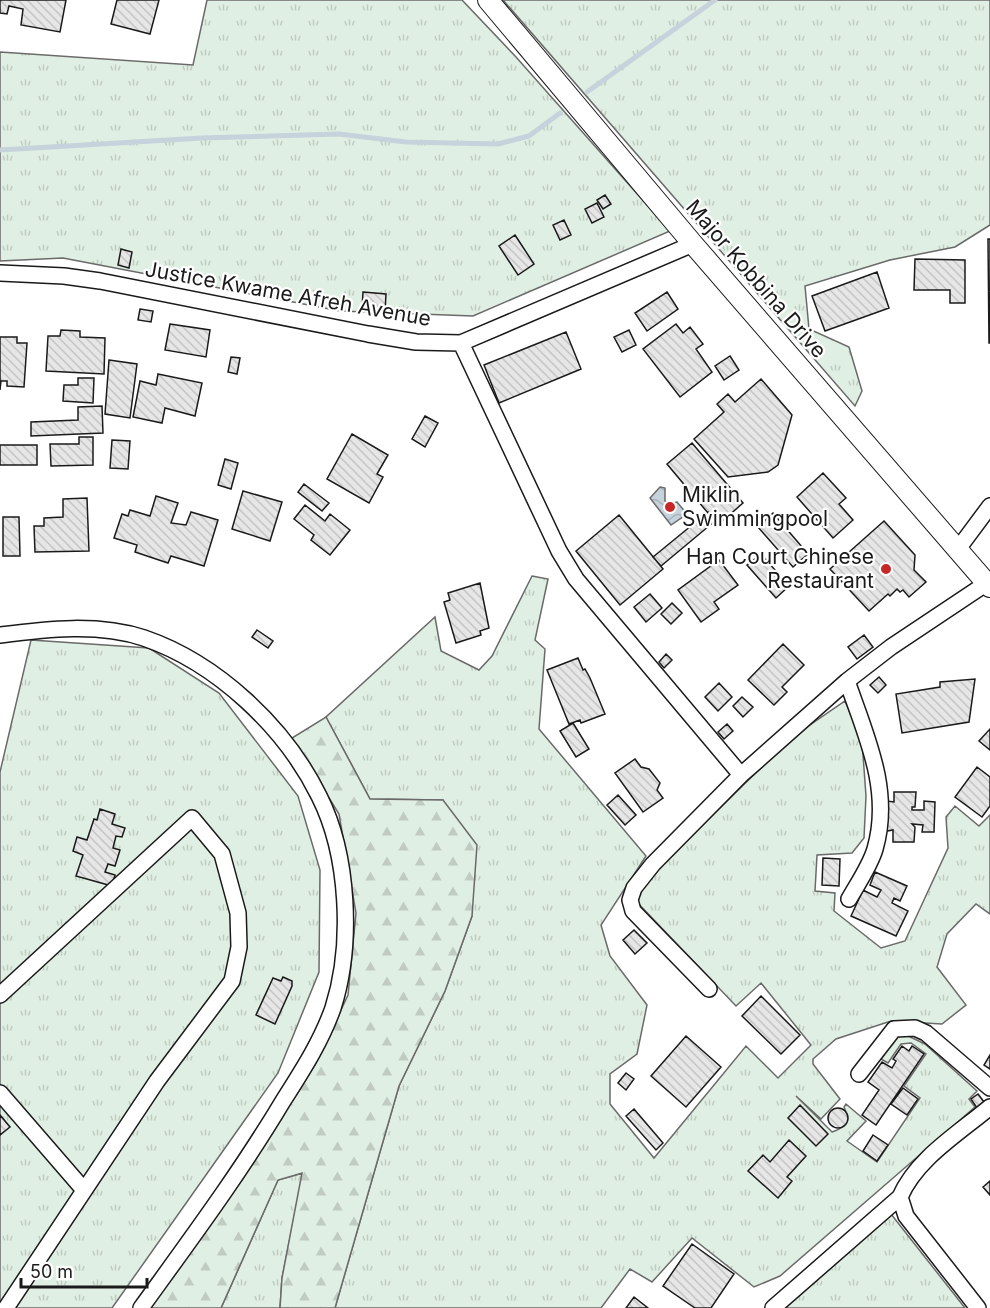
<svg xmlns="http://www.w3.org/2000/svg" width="990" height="1308" viewBox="0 0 990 1308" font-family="Inter,sans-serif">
<defs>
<pattern id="grass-tufts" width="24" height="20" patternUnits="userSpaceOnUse" patternTransform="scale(1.5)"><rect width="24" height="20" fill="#e0efe3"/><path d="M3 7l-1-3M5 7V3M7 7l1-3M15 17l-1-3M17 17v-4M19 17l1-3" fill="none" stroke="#c0ccc2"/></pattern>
<pattern id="forest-firs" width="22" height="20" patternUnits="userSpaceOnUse" patternTransform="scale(1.5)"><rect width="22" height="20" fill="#e0efe3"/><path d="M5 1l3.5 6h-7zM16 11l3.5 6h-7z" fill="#c0ccc2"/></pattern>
<pattern id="water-waves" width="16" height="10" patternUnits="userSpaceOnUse" patternTransform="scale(1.5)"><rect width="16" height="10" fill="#c6d2dc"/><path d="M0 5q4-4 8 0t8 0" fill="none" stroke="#aab4bc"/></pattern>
<pattern id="building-back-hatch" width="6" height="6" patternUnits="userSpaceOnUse" patternTransform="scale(1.5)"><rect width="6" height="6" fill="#e6e6e6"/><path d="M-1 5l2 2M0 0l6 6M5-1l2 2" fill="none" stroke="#c5c5c5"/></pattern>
</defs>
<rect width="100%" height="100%" fill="#fff"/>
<!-- grass -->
<path fill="url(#grass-tufts)" stroke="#6a6a6a" stroke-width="1.5" d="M207 0H462L516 57 670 231 473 316 340 311 63 258 0 261V52L193 65Z
M503 0H990V225L955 247 890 260 805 286 809 329 849 347 862 391 855 406Z
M532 576 548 579 535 640 545 649 539 729 646 856 601 925 610 956 647 1005 637 1054 610 1074V1104L654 1158 746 1046 778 1078 811 1045 761 983 736 1006 634 899 664 863 791 738 845 701 862 741 866 796 864 838 852 853 817 855 815 891 835 893 834 911 881 948 905 941 948 848 946 817 955 806 979 826 990 815V914L976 904 947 934 937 967 966 1005 942 1024 891 1021 836 1039 813 1059V1064L840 1099 821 1119 796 1096 832 1132C847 1127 851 1122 844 1107L846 1104 866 1121 847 1141 877 1162 920 1098 904 1086 926 1054 911 1043 901 1044 888 1063 881 1059 896 1038 904 1034 925 1044 977 1091 969 1099 975 1107 780 1276 754 1287 692 1238 652 1282 630 1269 601 1308H335L399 1086 445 991 472 916 443 800 370 799 326 717 435 617 441 651 479 670 492 656Z
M31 640 149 648 219 693 298 796 320 870 319 972 278 1073 112 1308H0V772Z
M303 1173 282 1278 280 1308H221L278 1180Z
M891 1214 965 1308H782Z"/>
<!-- forest -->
<path fill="url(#forest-firs)" stroke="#6a6a6a" stroke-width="1.5" d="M326 717 370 799 443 800 477 845 472 916 445 991 399 1086 335 1308H280L282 1278 302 1173 278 1180 221 1308H149L315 1065 348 995 356 913 339 814 292 738Z"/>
<!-- water -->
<path fill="url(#water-waves)" stroke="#6a6a6a" stroke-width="1.5" d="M660 487 665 488V501L668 504 677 502 687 514 671 525 650 498Z"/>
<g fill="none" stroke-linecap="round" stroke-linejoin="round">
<!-- stream -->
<path stroke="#c6d2dc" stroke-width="5" d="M587 92 715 0
M0 150 202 138 339 134 406 142 498 144 529 136 560 113"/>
</g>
<!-- building -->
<path fill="url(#building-back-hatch)" stroke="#1a1a1a" stroke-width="1.5" d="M0 0H66L60 32 21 25 23 9 9 6 7 14 0 13Z
M117 0H159L150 34 111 24Z
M605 195 611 204 603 209 597 200Z
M597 203 604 217 592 223 585 209Z
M564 220 571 235 560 240 553 225Z
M515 235 534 264 518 275 499 246Z
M988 239H990V343H989Z
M121 249 132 252 129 268 118 265Z
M915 259 965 260V303H950V290H914Z
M877 272 889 308 825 331 812 296Z
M363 292 386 294 385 312 362 310Z
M667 292 678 309 647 331 635 313Z
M140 309 153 311 151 322 138 320Z
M170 324 210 330 206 357 165 350Z
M676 324 683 333 690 327 703 344 696 349 712 372 680 397 643 349Z
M61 330 80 331V337L105 338 104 374 46 371 48 336H60Z
M629 330 636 345 622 352 614 337Z
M566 332 581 369 499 403 484 365Z
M0 337H17V343H27L24 387 7 386V381H1L0 390Z
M730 356 739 370 724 380 715 366Z
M231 357 240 358 237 374 228 372Z
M109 360 137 364 130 418 105 414Z
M158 374 202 383 195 416 165 408 162 423 133 417 140 381 156 385Z
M78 378H94L93 403 63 401 64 385H78Z
M761 379 792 415 778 465 768 472 728 477 694 439 724 412 717 404 728 394 735 402Z
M102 406 103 433 31 436V422L78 420V407Z
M425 416 438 423 425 447 412 439Z
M352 434 388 455 377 474 383 477 369 503 327 479Z
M79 437H93V465L51 466 50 444H79Z
M112 440 130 441 128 469 110 468Z
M692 443 743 503 718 525 667 464Z
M0 445H37V465H0Z
M225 459 238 463 231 489 218 485Z
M823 473 846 498 839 504 853 520 833 538 797 497Z
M304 484 329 503 322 511 298 492Z
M243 491 282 502 270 541 232 529Z
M156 496 178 503 171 523 186 525 191 512 218 520 204 566 171 556 168 563 135 552 137 545 114 538 122 514 128 516 130 510 150 516Z
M87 498 89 551 35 552 34 526H44V518L63 517V499Z
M305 505 325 521 330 514 350 530 330 555 311 540 314 535 294 519Z
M708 512 715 521 661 566 653 557Z
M773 513 808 554 793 567 758 527Z
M619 515 663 569 620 605 576 551Z
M3 517H19L20 556H3Z
M884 521 915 555 914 570 926 582 909 597 903 590 900 592 897 589 890 596 888 594 869 611 830 569Z
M761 554 789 586 776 598 747 565Z
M719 560 738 585 714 602 719 609 701 622 678 590Z
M480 583 489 628 480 631 481 635 456 643 444 602 450 600 448 593Z
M650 594 662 608 646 622 634 607Z
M672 603 682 613 671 624 661 614Z
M257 630 273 641 268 648 252 637Z
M864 635 873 647 857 659 848 647Z
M783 644 804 665 782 687 787 692 774 705 748 680Z
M666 654 672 660 664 668 659 662Z
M578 658 583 670 585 669 590 678 605 714 581 723 580 720 569 724 547 670Z
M879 677 886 685 878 693 870 685Z
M975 679 969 722 902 733 896 694 940 687V682Z
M719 683 732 697 718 711 705 697Z
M742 697 753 707 743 717 733 706Z
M573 723 589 749 576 757 560 731Z
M727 724 733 731 724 739 718 732Z
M990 729V750L979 741Z
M635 759 641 767 649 769 660 783 657 790 663 798 643 812 615 773Z
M977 767 990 777V806L982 817 955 797Z
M894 792H916L915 807H912V810H924V801L935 802 934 832H922L923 825 912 824 915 827 914 842H893V830L887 831V801L894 802Z
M618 795 636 815 625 825 607 805Z
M100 809 115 814 112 824 125 828 122 837 116 836 113 848 120 850 115 866 108 864 105 872 115 875 112 886 76 876 83 855 73 851 77 837 87 840 94 819 97 820Z
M823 858 840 859 839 886 822 885Z
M875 872 907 886 900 901 894 898 892 903 908 911 896 936 851 916 863 890 877 897 881 890 870 885Z
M634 930 647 943 635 954 623 940Z
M283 977 292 981V986L275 1024 256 1015 273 978 281 981Z
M761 996 800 1035 781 1054 742 1016Z
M686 1036 721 1067 686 1107 651 1076Z
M902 1046 909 1051 912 1046 924 1054 876 1125 862 1115 879 1090 868 1082 882 1062 892 1068 896 1061 893 1059Z
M990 1055V1069L984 1065Z
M626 1073 634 1079 626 1090 618 1083Z
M903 1088 918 1099 907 1115 891 1104Z
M978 1094 984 1102 977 1108 971 1099Z
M800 1105 828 1134 816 1146 788 1118Z
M828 1118a10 10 0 1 1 20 0a10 10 0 1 1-20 0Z
M634 1109 663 1143 656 1150 626 1116Z
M0 1115 10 1127 0 1135Z
M873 1135 888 1145 877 1161 863 1151Z
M789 1140 806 1156 787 1177 792 1181 778 1198 748 1171 763 1155 770 1162Z
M990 1181V1195L983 1187Z
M692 1244 734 1274 711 1308H695L663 1286Z
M634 1297 648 1308H626Z"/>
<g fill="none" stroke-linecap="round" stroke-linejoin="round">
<defs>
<path id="minor" d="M0 273 64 276 100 281 368 334 416 342 461 343 693 244
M461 343 559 551 576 579 741 775
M958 549 990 506
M0 635C47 629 98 623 144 638 217 663 285 727 319 796 349 855 353 945 333 1008 321 1042 302 1071 283 1101 240 1173 190 1240 141 1308
M847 681C866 736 892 790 875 849 870 866 858 883 849 899
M709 989 633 911 630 900 634 888 653 864 741 775 847 681 891 647 987 583
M0 995 192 818 222 854 238 913 239 947 232 981 157 1081 6 1308
M859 1074 894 1029 915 1028 926 1033 990 1088
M0 1093 84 1190
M773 1308 900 1197
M978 1308 906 1216 900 1197C916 1159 959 1133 990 1107"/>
<path id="tertiary" d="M488 0 693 244 990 587"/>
</defs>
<!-- minor casing -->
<use href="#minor" stroke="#1a1a1a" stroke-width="18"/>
<!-- tertiary casing -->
<use href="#tertiary" stroke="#1a1a1a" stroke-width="22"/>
<!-- minor -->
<use href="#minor" stroke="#fff" stroke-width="15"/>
<!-- tertiary -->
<use href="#tertiary" stroke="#fff" stroke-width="20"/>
</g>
<!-- markers -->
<g fill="#c62828" stroke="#fff" stroke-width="2">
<circle cx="670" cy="507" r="6"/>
<circle cx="886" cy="569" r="6"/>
</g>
<g text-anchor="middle" stroke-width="4.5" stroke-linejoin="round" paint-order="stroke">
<!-- street labels -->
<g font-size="21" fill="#1a1a1a" stroke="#fff">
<text transform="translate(756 279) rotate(49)" y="7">Major Kobbina Drive</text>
<text transform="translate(288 294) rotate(10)" y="7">Justice Kwame Afreh Avenue</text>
</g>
<!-- poi labels -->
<g font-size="21" fill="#1a1a1a" stroke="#fff" text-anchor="start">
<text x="682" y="502">Miklin<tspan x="682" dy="24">Swimmingpool</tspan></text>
<text x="874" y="564" text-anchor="end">Han Court Chinese<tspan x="874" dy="24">Restaurant</tspan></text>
</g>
</g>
<!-- scale -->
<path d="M21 1278v9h126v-9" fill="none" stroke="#1a1a1a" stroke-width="3"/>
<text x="30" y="1278" font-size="18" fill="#1a1a1a" stroke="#ffffff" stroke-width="4.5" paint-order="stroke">50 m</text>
</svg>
